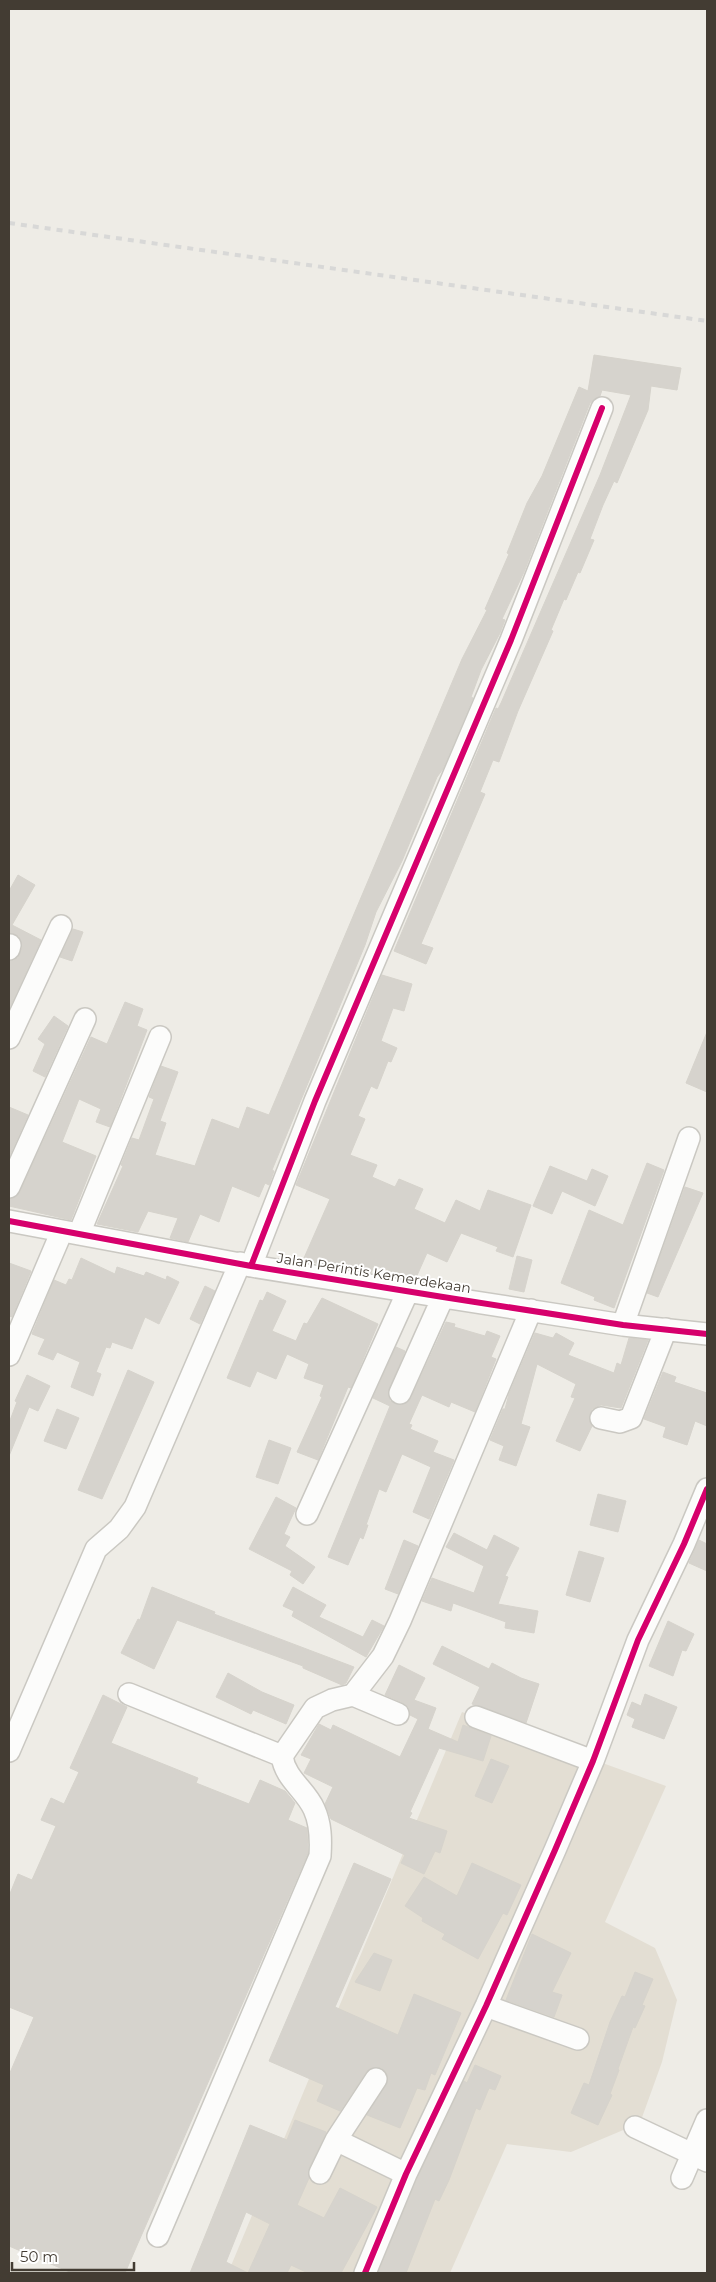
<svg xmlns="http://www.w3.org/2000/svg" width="716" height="2282" viewBox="0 0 716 2282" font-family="Montserrat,sans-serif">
<rect width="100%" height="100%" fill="#eeece6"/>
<!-- residential -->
<path fill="#e3ded3" d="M462 1712 666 1786 605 1922 655 1948 677 2000 662 2062 640 2123 571 2152 507 2144 450 2273H228Z"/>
<!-- building -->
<path fill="#d6d3cd" stroke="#d6d3cc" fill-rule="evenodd" d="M594 355 681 368 677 390 651 386 648 410 617 483 614 481 603 505 590 539 594 540 580 573 578 572 566 600 564 599 551 630 553 631 518 711 499 762 493 760 480 792 485 794 421 944 433 948 426 964 394 951 496 708 498 709 501 703 600 475 631 395 602 390 600 396 590 403 524 572 502 619 505 620 500 633 481 670 471 697 473 698 443 769 437 777 402 861 376 912 365 945 272 1170 274 1171 269 1185 265 1183 259 1197 232 1186 219 1222 200 1214 188 1242 170 1238 178 1218 148 1211 138 1232 97 1224 123 1166 121 1165 132 1138 139 1140 154 1099 149 1097 161 1066 178 1072 160 1121 166 1123 155 1155 195 1166 212 1119 239 1129 247 1107 269 1115 462 659 487 610 485 609 509 554 507 553 527 503 542 476 579 387 588 391Z
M18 875 35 885 12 925 41 940 9 1009V961L18 958 22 948 19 936 9 933V891Z
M73 929 83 932 72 961 60 957Z
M382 975 412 984 404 1011 393 1008 381 1041 397 1048 391 1062 388 1061 377 1089 371 1086 358 1116 365 1119 350 1155 377 1165 372 1177 395 1187 399 1179 423 1189 414 1209 445 1223 456 1200 480 1211 488 1190 531 1205 513 1257 496 1251 498 1247 461 1233 447 1262 427 1253 415 1280 374 1265 371 1273 320 1265 304 1258 330 1199 296 1185Z
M125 1002 143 1009 137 1026 147 1030 110 1127 96 1122 101 1109 79 1099 62 1142 96 1156 71 1220 9 1206V1199L16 1197 20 1192 91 1037 107 1044Z
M54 1016 68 1026 45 1077 33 1071 45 1044 38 1039Z
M707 1032V1092L686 1083Z
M9 1107 28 1115 9 1157Z
M647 1163 664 1170 614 1308 594 1300 595 1297 561 1283 589 1210 623 1225Z
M550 1166 587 1181 592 1169 608 1176 595 1206 562 1191 552 1214 533 1206Z
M685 1187 703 1193 658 1297 647 1293Z
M517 1256 532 1260 524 1292 509 1289Z
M81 1258 115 1274 117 1267 144 1276 146 1272 166 1280 167 1276 179 1282 159 1324 145 1317 132 1349 112 1342 110 1348 106 1347 96 1372 101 1374 93 1396 71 1387 80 1362 57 1352 53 1360 38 1354 45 1339 32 1334 54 1280 66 1285 69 1279 72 1280Z
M9 1263 31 1271 12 1317 9 1316Z
M205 1286 215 1291 200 1324 190 1319Z
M267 1292 286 1301 272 1331 296 1341 304 1323 307 1324 322 1298 378 1324 351 1388 348 1387 318 1460 297 1452 322 1397 320 1396 324 1385 304 1378 309 1364 287 1354 276 1379 257 1371 250 1387 227 1378 260 1300 263 1301Z
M446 1322 455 1324 454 1327 485 1336 487 1331 500 1336 491 1357 496 1359 475 1412 451 1402 449 1407 422 1395 409 1424 412 1425 410 1429 438 1441 433 1452 454 1460 429 1519 413 1512 431 1467 402 1454 386 1492 379 1489 366 1525H368L363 1539 360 1537 348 1565 328 1557 390 1406 373 1398 396 1347 405 1351 388 1394 390 1401 401 1405 407 1403 411 1398Z
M535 1333 553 1338 556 1333 574 1343 568 1355 614 1373 617 1363 621 1365 629 1338 648 1340 621 1408 601 1405 592 1409 589 1416 592 1426 580 1451 556 1441 575 1398 571 1397 576 1384 537 1364 521 1424 530 1427 516 1466 499 1460 504 1446 490 1440 503 1409H505L509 1394Z
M128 1370 154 1382 102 1499 78 1490Z
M663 1372 676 1377 674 1382 707 1393V1426L695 1421 687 1445 663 1437 666 1427 644 1419Z
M27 1375 50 1386 38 1411 29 1407 9 1456V1423L17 1402 15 1401Z
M57 1409 79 1418 66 1449 44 1441Z
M269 1440 291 1448 278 1484 256 1477Z
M598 1494 626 1501 618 1532 590 1525Z
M276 1497 296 1508 284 1534 290 1537 285 1546 315 1567 303 1584 290 1575 292 1571 249 1549Z
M454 1533 487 1550 494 1535 519 1548 505 1576 508 1577 498 1604 538 1611 534 1633 505 1628 506 1622 453 1603 451 1611 422 1601 432 1578 474 1593 484 1566 446 1547Z
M404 1540 418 1546 398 1594 385 1589Z
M699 1540 707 1544V1571L689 1563Z
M579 1551 604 1558 590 1602 566 1595Z
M152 1587 215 1612 214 1614 354 1667 346 1683 342 1685 303 1668V1666L177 1620 154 1669 121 1653 138 1619 140 1620Z
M293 1587 326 1605 319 1617 363 1637 372 1620 384 1626 366 1657 292 1616 294 1611 283 1606Z
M668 1621 694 1634 686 1651 682 1650 673 1676 649 1666Z
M442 1646 489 1669 492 1663 521 1678 539 1684 526 1723 472 1704 480 1687 433 1664Z
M399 1665 425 1678 414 1700 436 1708 428 1729 458 1742 463 1725 491 1736 483 1761 439 1748 410 1812 412 1813 409 1818 447 1831 440 1853 435 1851 424 1874 401 1863 405 1855 331 1819 325 1804 333 1787 304 1773 311 1759 301 1755 319 1724 331 1730 333 1725 400 1757 418 1719 410 1715 408 1707 403 1703 385 1695Z
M228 1673 262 1692 294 1705 286 1724 253 1710 251 1714 216 1697Z
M645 1694 677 1707 664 1739 632 1727 635 1719 627 1715 632 1702 641 1706Z
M103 1695 127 1707 111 1743 198 1778 196 1783 249 1804 260 1780 285 1791 295 1803 288 1820 307 1828 308 1853 125 2273H72L9 2246V2075L34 2017 9 2007V1896L18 1874 32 1880 56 1826 41 1820 51 1798 64 1804 79 1772 70 1768Z
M491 1759 509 1766 492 1803 475 1796Z
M354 1863 391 1879 335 2007 398 2035 414 1994 461 2013 435 2075 431 2073 425 2090 417 2088 400 2128 367 2115 388 2080 387 2074 382 2068H371L366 2072 340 2111 317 2101 324 2085 269 2061Z
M472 1863 521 1885 507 1915 503 1913 478 1959 442 1939 445 1934 422 1921 423 1918 405 1906 424 1877 457 1896Z
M532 1934 571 1953 552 1992 562 1995 554 2017 506 2000Z
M374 1953 392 1960 380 1991 355 1982Z
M635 1972 653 1979 642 2005 645 2006 635 2028 633 2027 618 2069 619 2070 610 2094 612 2095 598 2125 571 2113 584 2083 589 2085 610 2022 622 1996 625 1997Z
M475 2065 501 2076 495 2090 489 2088 480 2110 476 2108 449 2180 439 2201 435 2199 406 2273H378L417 2179 464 2081 467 2083Z
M295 2120 326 2132 309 2168V2178L297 2205 324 2218 340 2188 377 2207 341 2273H308L291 2265 287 2273H190L250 2125 287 2140ZM246 2212 270 2224 248 2273 226 2262Z"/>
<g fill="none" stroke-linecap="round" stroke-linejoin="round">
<defs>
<path id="minor" d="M9 949 10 945
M9 1038 61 926
M9 1187 85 1019
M9 1221 251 1266 443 1297 623 1325 707 1334
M79 1234 160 1037
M251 1266 315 1101 511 640 602 408
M623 1325 689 1138
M9 1355 62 1231
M400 1393 443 1297
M601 1418 620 1422 631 1418 666 1329
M307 1514 408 1291
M129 1694 282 1756
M353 1695 383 1656 400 1621 531 1310
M476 1717 593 1761
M9 1751 96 1549 119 1529 135 1507 240 1263
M486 2006 578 2039
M635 2127 707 2161
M336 2140 406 2174
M320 2173 336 2140 376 2079
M682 2178 707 2120
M158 2236 320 1856C321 1840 321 1824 314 1809 305 1789 285 1779 282 1756L315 1708 332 1700 353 1695 398 1714
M365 2273 406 2174 486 2006 555 1850 593 1761 638 1640 684 1544 707 1489"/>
</defs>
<!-- minor casing -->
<use href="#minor" stroke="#cac8c2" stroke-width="24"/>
<!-- minor -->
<use href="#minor" stroke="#fcfcfb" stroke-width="21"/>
<!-- rail -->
<path stroke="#d8d8d7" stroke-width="4" stroke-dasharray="6 6" stroke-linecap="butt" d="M9 223 707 321"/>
<defs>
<path id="cycleway" d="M9 1221 251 1266 443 1297 623 1325 707 1334
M251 1266 315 1101 511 640 602 408
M365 2273 406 2174 486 2006 555 1850 593 1761 638 1640 684 1544 707 1489"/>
</defs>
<!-- cycleway casing -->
<use href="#cycleway" stroke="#fff" stroke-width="9"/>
<!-- cycleway -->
<use href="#cycleway" stroke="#d6006c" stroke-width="6"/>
</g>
<g text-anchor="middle" stroke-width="4" stroke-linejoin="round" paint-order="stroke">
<!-- street labels -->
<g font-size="14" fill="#433c33" stroke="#fff">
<text transform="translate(374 1273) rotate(9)" y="5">Jalan Perintis Kemerdekaan</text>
</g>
</g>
<!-- border -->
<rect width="716" height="2282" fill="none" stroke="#433c33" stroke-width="20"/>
<!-- scale -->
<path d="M12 2262v8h122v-8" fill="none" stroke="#433c33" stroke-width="2.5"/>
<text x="20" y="2262" font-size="15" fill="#433c33" stroke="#ffffff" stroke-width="4" paint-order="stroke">50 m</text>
</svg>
